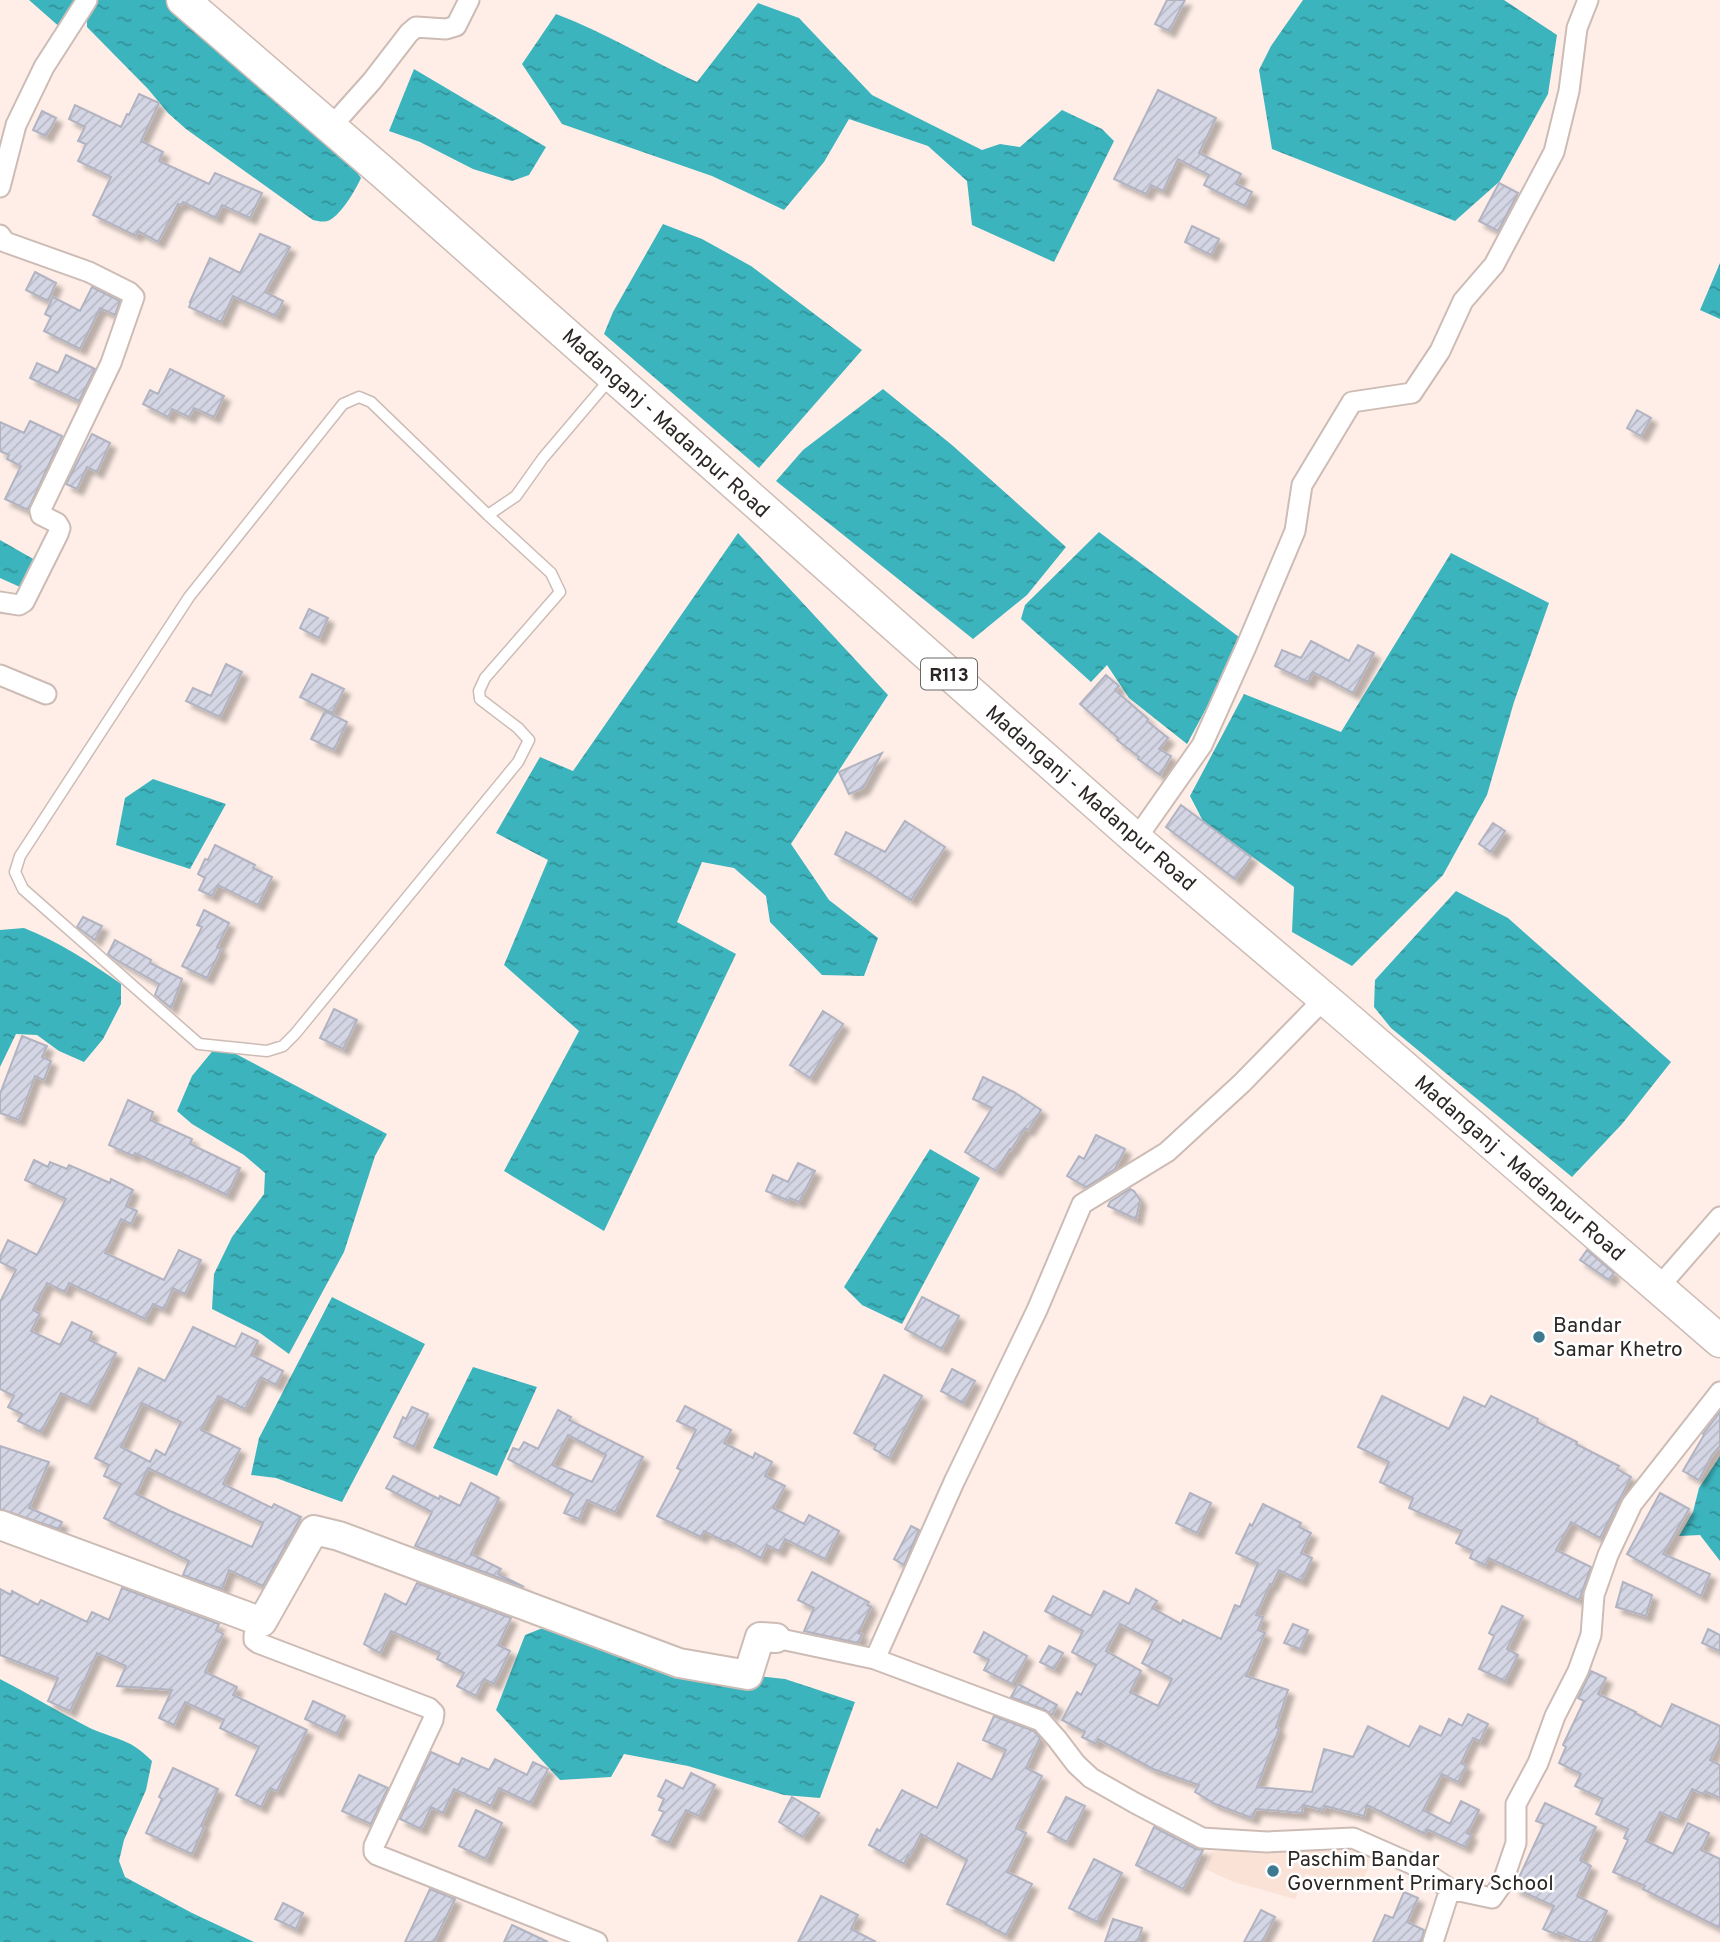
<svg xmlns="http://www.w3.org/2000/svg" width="1720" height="1942" viewBox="0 0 1720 1942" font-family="Overpass,sans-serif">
<defs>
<pattern id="water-ripples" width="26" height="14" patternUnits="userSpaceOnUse" patternTransform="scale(1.75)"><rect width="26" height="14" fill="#3cb4bd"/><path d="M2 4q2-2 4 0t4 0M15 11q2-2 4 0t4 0" fill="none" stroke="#339299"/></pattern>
<pattern id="building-hatch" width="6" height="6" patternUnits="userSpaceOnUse" patternTransform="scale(1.75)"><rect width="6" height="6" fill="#d5d6e5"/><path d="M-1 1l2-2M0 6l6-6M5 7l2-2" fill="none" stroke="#b7b8c4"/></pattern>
<filter id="shadow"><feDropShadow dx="6" dy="6" stdDeviation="2" flood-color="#0004"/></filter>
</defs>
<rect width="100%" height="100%" fill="#ffeee7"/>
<!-- education -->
<path fill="#fae2d7" d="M1347 1846 1371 1851 1367 1871 1359 1888 1306 1874 1295 1899 1234 1882 1205 1869 1211 1852 1241 1849Z"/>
<!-- water -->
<path fill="url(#water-ripples)" d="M29 0H80L62 29Z
M96 0H171L351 163 361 178C355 191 342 213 330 220 324 223 318 221 313 220L186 129 168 113 148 89 87 27V12Z
M1303 0H1504L1557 35 1548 94 1500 181 1455 221 1272 149 1259 70 1271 46Z
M758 3 799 18 872 95 982 150 1000 144 1020 147 1062 110 1102 129 1114 141 1054 262 972 225 967 181 928 146 849 119 824 162 784 210 712 176 562 124 522 64 556 14C605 32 649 60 697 82Z
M414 69 546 147 529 175 512 181 473 169 420 142 389 131Z
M663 224 702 239 751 266 862 350 759 468 604 334 613 312Z
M1720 263V319L1700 310Z
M883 389 952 445 1066 547 1027 595 973 639 776 481 803 450Z
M1099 532 1243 640 1187 744 1129 698 1107 665 1091 682 1021 619 1025 605Z
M738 533 888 695 791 844 829 900 878 938 864 976 822 975 770 922 766 896 734 868 702 862 677 922 736 954 604 1231 504 1171 579 1031 504 965 548 860 496 833 540 757 573 771Z
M0 540 35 560 20 587 0 578Z
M1451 553 1549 603 1514 702 1487 795 1443 875 1352 966 1292 932 1294 887 1203 821 1190 796 1244 694 1341 732Z
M153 779 226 804 190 869 116 845 125 798Z
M1456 891 1508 918 1671 1062 1622 1124 1572 1177 1391 1028 1374 1007 1375 980Z
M24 928C59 942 90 962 121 984V1004L103 1039 84 1062 59 1051 37 1035 16 1034 0 1067V930Z
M215 1048 236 1054 387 1134 375 1156 344 1252 289 1354 260 1333 212 1309 214 1274 232 1237 264 1194 265 1173 244 1155 192 1124 177 1111 192 1076Z
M930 1149 980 1178 902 1324 862 1305 844 1287Z
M332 1297 425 1344 342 1502 276 1478 251 1475 259 1438Z
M473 1367 537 1387 497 1476 433 1448Z
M1720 1456V1561L1700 1535 1679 1536 1693 1512 1699 1488Z
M568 1618 693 1669 785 1679 855 1702 820 1798 784 1795 688 1766 624 1754 611 1777 560 1780 496 1710 525 1635Z
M0 1679C29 1694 57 1711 86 1726 113 1740 128 1736 152 1761L146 1790 124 1840 119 1861 125 1877 192 1913 254 1942H0Z"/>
<!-- building -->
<path fill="url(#building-hatch)" stroke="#b2b3c1" stroke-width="2" fill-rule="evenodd" filter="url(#shadow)" d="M1167 0H1185L1169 31 1155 24Z
M1158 90 1216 118 1199 153 1241 174 1236 184 1252 192 1245 206 1204 185 1209 175 1178 159 1163 191 1151 185 1146 194 1114 179Z
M139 94 159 103 141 141 163 152 159 161 209 184 215 173 262 193 250 218 222 205 216 218 183 202 181 205 178 204 158 242 138 231 136 236 93 215 111 177 78 161 86 144 78 141 85 127 69 119 75 105 121 127 127 114 129 115Z
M42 111 56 118 46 136 33 130Z
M1499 183 1518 193 1498 231 1479 221Z
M1192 226 1219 239 1211 255 1185 242Z
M260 234 290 247 265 292 283 301 276 316 233 296 221 322 189 307 191 302H190L210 258 240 273Z
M35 272 56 283 48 301 26 290Z
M92 287 120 301 115 315 100 308 80 349 44 331 51 317 45 314 53 297 80 311Z
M66 355 95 369 79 401 30 378 37 363 58 373Z
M170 369 224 396 214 417 194 408 189 417 172 409 168 417 143 404 150 390 158 394Z
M1637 410 1651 418 1641 436 1627 428Z
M30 421 62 436 28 510 5 499 21 466 7 459 9 455 0 451V422L24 433Z
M92 434 110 443 97 472 87 467 77 489 66 484Z
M309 609 328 618 319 638 300 628Z
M1311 641 1349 661 1358 645 1374 653 1353 693 1313 672 1308 682 1275 666 1282 650 1301 658Z
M226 664 242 672 220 717 186 701 193 688 211 696Z
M312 674 344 689 332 713 300 697Z
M1106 675 1119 686 1115 690 1148 719 1147 721 1168 738 1159 749 1171 756 1160 775 1138 759 1139 757 1117 740 1118 738 1080 704Z
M325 711 347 722 334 750 311 739Z
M882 753 863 788 849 794 839 772Z
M1181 805 1251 857 1235 879 1166 827Z
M905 821 945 847 911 900 863 869 835 854 846 832 885 852Z
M1493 823 1505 831 1491 852 1479 844Z
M215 845 255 865 253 868 272 877 258 905 218 885 212 896 199 890 205 878 198 874 205 859 208 860Z
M204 910 229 923 217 947 221 949 207 978 182 966 202 927 197 925Z
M83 917 102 926 95 940 77 927Z
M115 940 151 960 150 963 182 979 171 1008 155 995 159 984 113 958 108 954Z
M334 1009 357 1020 343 1049 320 1038Z
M823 1011 843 1024 810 1078 790 1065Z
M22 1036 47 1046 42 1057 51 1061 44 1080 35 1076 19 1120 0 1113V1094Z
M983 1077 1014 1092 1041 1110 1028 1130 1025 1128 1011 1150 1010 1149 996 1171 965 1152 992 1108 973 1099Z
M128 1100 153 1112 150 1120 192 1139 190 1144 240 1168 227 1195 177 1171 176 1172 135 1153 133 1156 109 1145Z
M1096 1135 1125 1149 1115 1169 1086 1187 1067 1176 1079 1156 1084 1159Z
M34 1160 48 1167 50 1162 67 1169 69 1165 110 1183 111 1179 133 1190 126 1206 137 1211 131 1224 121 1219 105 1253 164 1280 179 1250 201 1260 185 1294 173 1288 164 1309 153 1304 145 1319 69 1283 65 1292 47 1283 33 1310 40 1314 31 1331 60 1345 72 1322 92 1332 89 1340 116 1353 89 1406 61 1393 41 1432 18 1421 22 1414 8 1407 14 1396 0 1389V1302L16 1270 0 1262V1257L8 1240 37 1255 66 1199 25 1180Z
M798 1163 815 1171 799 1202 790 1198 789 1201 766 1191 773 1175 788 1182Z
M1130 1189 1134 1191 1140 1200 1136 1219 1108 1206 1110 1202Z
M1587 1250 1614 1273 1609 1280 1580 1260Z
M922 1297 959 1316 942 1349 905 1329Z
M193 1327 235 1347 242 1333 258 1341 251 1355 283 1371 276 1385 261 1377 245 1409 218 1396 201 1430 240 1449 223 1484 272 1508 274 1504 301 1517 263 1586 229 1570 222 1589 183 1575 189 1561 104 1518 121 1484 104 1476 109 1465 95 1458 139 1368 165 1381ZM142 1403 181 1422 165 1455 156 1450 150 1462 121 1447ZM148 1468 263 1523 252 1547 170 1511 136 1494Z
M952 1369 975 1381 963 1403 941 1391Z
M884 1375 922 1396 889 1458 874 1449 876 1445 854 1433Z
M1382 1396 1449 1429 1464 1397 1485 1407 1491 1396 1538 1419 1537 1422 1577 1442 1576 1444 1619 1466 1617 1469 1631 1477 1600 1538 1571 1522 1556 1550 1591 1567 1579 1600 1489 1558 1485 1565 1470 1558 1473 1551 1456 1543 1462 1531 1409 1508 1413 1498 1380 1482 1389 1462 1358 1447Z
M685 1406 731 1430 724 1443 753 1458 755 1453 772 1462 765 1476 785 1486 773 1508 804 1524 809 1515 839 1531 825 1559 785 1539 779 1551 767 1545 761 1558 727 1540 726 1542 704 1531 701 1537 657 1516 681 1470 677 1468 696 1430 677 1421Z
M412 1407 428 1414 414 1447 394 1437 403 1417 406 1419Z
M558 1410 571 1417 569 1420 643 1457 615 1512 587 1500 579 1519 564 1513 573 1494 508 1459 513 1448 519 1450 524 1442 538 1449ZM568 1435 606 1455 592 1482 552 1465Z
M1720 1412V1446L1712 1455 1699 1480 1683 1471 1704 1435 1703 1434Z
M0 1446 49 1462 29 1508 62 1522 59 1529 0 1509Z
M393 1476 439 1499 440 1496 460 1506 471 1483 499 1498 471 1554 501 1569 498 1574 524 1587 415 1546 432 1512 386 1488Z
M1190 1493 1211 1503 1197 1533 1176 1523Z
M1660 1493 1689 1509 1663 1554 1710 1574 1701 1596 1627 1554Z
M1263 1504 1301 1523 1299 1527 1311 1533 1301 1553 1312 1558 1301 1581 1279 1570 1272 1585 1270 1584 1256 1615 1263 1617 1258 1630 1265 1633 1246 1676 1288 1690 1276 1727 1279 1729 1257 1787 1312 1792 1324 1749 1353 1757 1368 1726 1409 1747 1420 1726 1441 1736 1449 1719 1462 1726 1468 1714 1488 1724 1480 1741 1473 1738 1461 1763 1466 1766 1458 1782 1442 1774 1423 1810 1450 1824 1461 1801 1479 1810 1467 1833 1471 1835 1465 1847 1427 1829 1425 1834 1367 1805 1364 1816 1325 1806 1324 1810 1303 1805 1302 1813 1256 1809 1252 1818 1215 1804 1195 1792 1199 1785 1153 1769 1098 1739 1096 1744 1082 1737 1085 1732 1062 1720 1077 1692 1081 1695 1096 1665 1072 1652 1083 1631 1045 1611 1053 1596 1091 1616 1104 1591 1129 1604 1136 1589 1157 1601 1152 1608 1181 1624 1183 1620 1221 1639 1235 1605 1240 1607 1258 1563 1236 1553 1250 1524 1252 1526ZM1120 1624 1153 1641 1142 1663 1172 1679 1158 1706 1130 1692 1141 1671 1106 1651Z
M911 1526 919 1530 904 1565 894 1559Z
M812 1572 869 1602 867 1605 871 1607 858 1633 862 1634 858 1643 804 1631 814 1608 798 1600Z
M1623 1582 1652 1595 1646 1616 1616 1607Z
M417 1583 511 1618 498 1645 510 1651 494 1684 484 1679 476 1696 457 1686 464 1673 437 1659 440 1653 391 1631 380 1653 364 1644 385 1594 406 1605Z
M122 1588 219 1624 216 1630 223 1634 205 1672 237 1687 233 1695 307 1730 277 1791 270 1788 261 1807 236 1795 259 1747 220 1728 224 1720 185 1702 174 1725 159 1718 172 1690 117 1686 126 1666 97 1653 70 1711 48 1701 58 1678 0 1655V1589L11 1595 12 1591 38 1605 41 1600 87 1622 92 1612 109 1620Z
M1502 1606 1523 1616 1507 1649 1518 1655 1505 1681 1479 1669 1494 1636 1489 1633Z
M1293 1624 1308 1630 1300 1649 1284 1643Z
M1708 1629 1720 1635V1651L1702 1643Z
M984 1632 1027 1656 1012 1684 984 1670 989 1660 974 1652Z
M1049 1646 1063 1653 1054 1669 1040 1662Z
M1591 1671 1606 1678 1598 1694 1636 1712 1635 1713 1661 1727 1672 1704 1720 1726V1739L1710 1760 1720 1765V1798L1705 1791 1703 1794 1692 1789 1677 1820 1660 1812 1646 1841 1673 1854 1688 1823 1709 1833 1701 1850 1720 1859V1928L1643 1889 1645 1886 1613 1872 1628 1840 1624 1838 1628 1829 1596 1814 1603 1799 1575 1786 1581 1774 1559 1763 1566 1747 1563 1745 1584 1701 1578 1698Z
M1018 1684 1057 1705 1052 1715 1045 1710 1011 1697Z
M313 1701 345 1716 337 1734 305 1719Z
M994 1716 1034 1731 1040 1738 1026 1768 1042 1776 1016 1828 1026 1833 1007 1872 1032 1884 1006 1935 985 1924 986 1923 947 1904 967 1860 921 1834 910 1856 908 1855 904 1864 869 1845 877 1829 880 1831 902 1790 937 1808 958 1763 992 1780 1006 1750 983 1740Z
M431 1752 459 1765 462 1758 489 1770 495 1759 527 1775 533 1762 548 1769 531 1803 499 1788 491 1806 454 1789 443 1813 431 1807 421 1829 400 1819Z
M173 1768 218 1789 201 1826 204 1827 192 1854 146 1833 162 1799 159 1797Z
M691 1773 715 1785 699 1816 686 1810 669 1843 652 1835 664 1812 659 1810 664 1799 658 1796 666 1780 683 1789Z
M359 1775 388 1788 371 1824 342 1811Z
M792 1797 819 1813 803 1837 779 1822Z
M1066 1797 1085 1806 1067 1842 1048 1832Z
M1545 1803 1596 1827 1580 1860 1591 1866 1577 1896 1607 1911 1592 1942H1581L1558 1932 1557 1935 1543 1929 1554 1906 1514 1888 1544 1824 1536 1821Z
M476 1810 502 1823 486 1859 459 1846Z
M1154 1827 1196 1849 1203 1850 1183 1889 1136 1865Z
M1094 1859 1122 1873 1097 1922 1069 1908Z
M430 1889 455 1899 434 1942H405Z
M1404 1892 1418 1898 1407 1922 1424 1930 1421 1942H1373L1385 1915 1393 1918Z
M821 1896 858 1915 851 1929 876 1942H798Z
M283 1903 303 1913 296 1929 275 1919Z
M1261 1910 1275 1917 1262 1942H1244Z
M1113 1919 1142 1928 1138 1942H1105Z
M512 1925 548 1942H504Z"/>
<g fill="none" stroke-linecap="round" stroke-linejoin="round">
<defs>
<path id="lane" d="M359 397 371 402 488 515 551 573 560 592 485 678 479 691 480 699 518 728 529 740 518 762 295 1034 283 1046 267 1051 199 1044 23 889 15 872 20 856 189 597 343 404Z
M488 515 516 496 543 458 610 379"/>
<path id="street" d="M331 127 372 81 409 33 416 27 446 29 456 26 469 0
M0 187 16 125 44 67 87 0
M0 235 5 242 89 272 129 292 134 297 111 363 40 511 41 515 57 523 60 528 58 534 24 602 19 605 0 602
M0 675 46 694
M1136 839 1202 745 1246 647 1295 531 1302 485 1352 402 1412 393 1440 351 1463 301 1494 265 1554 152 1569 91 1577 28 1588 0
M1658 1288 1720 1217
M262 1622 254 1635V1640L258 1643 429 1708 434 1713 433 1720 374 1846V1852L377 1855 597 1942
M776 1638 875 1659 1041 1721 1057 1739 1076 1764 1091 1778 1135 1803 1202 1838 1267 1842 1353 1838 1412 1864 1450 1889
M875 1659 954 1482 1037 1310 1082 1204 1167 1152 1242 1083 1324 999
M1433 1942 1450 1889 1492 1898 1502 1884 1516 1843V1804L1538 1763 1555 1716 1578 1671 1591 1635 1594 1595 1608 1555 1632 1504 1720 1392"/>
<path id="secondary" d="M0 1525 262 1622 314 1530 339 1536 679 1663 748 1675 760 1637 776 1638"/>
<path id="primary" d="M183 0 386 175 1136 839 1339 1011 1720 1341"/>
</defs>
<!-- lane casing -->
<use href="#lane" stroke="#ccbcb5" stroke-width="13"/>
<!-- street casing -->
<use href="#street" stroke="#ccbcb5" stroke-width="23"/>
<!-- secondary casing -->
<use href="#secondary" stroke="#ccbcb5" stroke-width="32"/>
<!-- primary casing -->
<use href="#primary" stroke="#ccbcb5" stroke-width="35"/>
<!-- lane -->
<use href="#lane" stroke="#fff" stroke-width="10"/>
<!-- street -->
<use href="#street" stroke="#fff" stroke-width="19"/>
<!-- secondary -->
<use href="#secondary" stroke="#fff" stroke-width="28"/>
<!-- primary -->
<use href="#primary" stroke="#fff" stroke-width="32"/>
</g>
<!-- markers -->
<g fill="#3d7991" stroke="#fff" stroke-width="2.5">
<circle cx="1539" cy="1337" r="7"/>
<circle cx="1273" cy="1871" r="7"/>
</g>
<g text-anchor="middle" stroke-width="5" stroke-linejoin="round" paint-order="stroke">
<!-- shield labels -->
<rect fill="#fff" stroke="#6b6766" stroke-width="2" x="921" y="658.5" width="56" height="31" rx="5"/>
<g font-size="19" font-weight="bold" fill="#2c2624">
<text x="949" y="681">R113</text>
</g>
<!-- street labels -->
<g font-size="21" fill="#2c2624" stroke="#fff">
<text transform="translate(666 423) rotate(42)" y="7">Madanganj - Madanpur Road</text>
<text transform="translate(1091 798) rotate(41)" y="7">Madanganj - Madanpur Road</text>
<text transform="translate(1520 1168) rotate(41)" y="7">Madanganj - Madanpur Road</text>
</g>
<!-- poi labels -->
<g font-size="21" fill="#2c2624" stroke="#fff" text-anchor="start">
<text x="1553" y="1332">Bandar<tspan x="1553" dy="24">Samar Khetro</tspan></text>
<text x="1287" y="1866">Paschim Bandar<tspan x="1287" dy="24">Government Primary School</tspan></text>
</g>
</g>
</svg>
